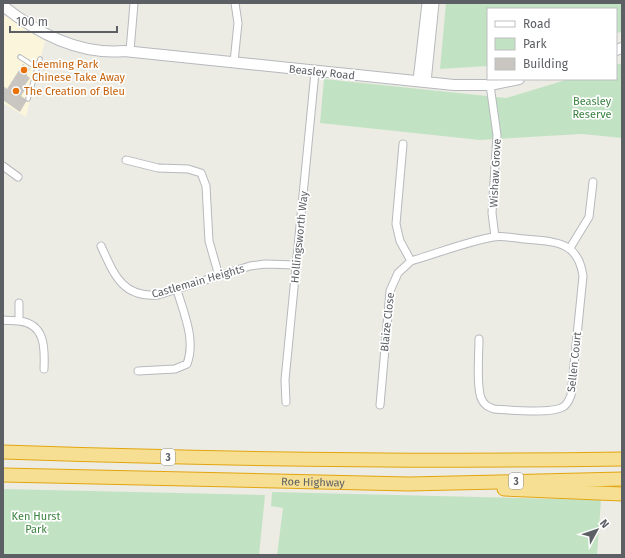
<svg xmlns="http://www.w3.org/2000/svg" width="625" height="558" viewBox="0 0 625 558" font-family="'Fira Sans',sans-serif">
<rect width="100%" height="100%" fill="#edece4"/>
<!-- commercial -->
<path fill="#fbf5db" d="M5 16 45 41 26 117 3 103V19Z"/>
<!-- green -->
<path fill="#c2e3c3" d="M446 3H622V32L616 33V9H488V66L440 69Z
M622 63V138L582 134 480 140 320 123 324 79 506 98 569 79H616V65Z
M3 489 265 495 259 555H3Z
M272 492 601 500 597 555H277L283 508 271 506Z"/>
<!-- building -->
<path fill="#c9c6c1" d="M23 64 30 69 27 74V76L30 78 25 85 27 86 21 96 27 100 20 112 3 100V86L7 89Z"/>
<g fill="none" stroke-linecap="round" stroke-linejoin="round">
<defs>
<path id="service" d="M20 57 37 68
M28 99 40 59"/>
<path id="minor" d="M130 51 134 3
M234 62 238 23 235 3
M490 85 497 135 492 213 495 237
M403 144 396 224 400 241 411 261
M126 160 158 168 188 169 201 173 206 186 209 241 219 276
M3 166 18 177
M101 246C114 274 122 298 158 295L250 266 265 264 296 265
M570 248 589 217 593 182
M3 320C8 321 14 320 19 321 45 324 45 347 44 369
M19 321V303
M138 371 175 369 187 364C196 340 184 314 177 290
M286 402 285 380 315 72
M380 405 390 291 398 273 411 261C438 253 466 242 493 237 502 235 514 238 524 239 554 242 578 240 583 276L571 395C569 400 568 404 563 407 551 414 510 410 494 409 489 407 485 406 482 400 476 390 479 352 479 339"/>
<path id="tertiary" d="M418 81 427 3
M426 82 434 3"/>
<path id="secondary" d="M3 6C37 33 79 55 124 51L454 85H490L519 79
M616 50 622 48"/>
<g id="motorway">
<path d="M3 452C209 459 416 462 622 459"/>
<path id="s1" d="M3 475 409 484 622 479"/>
<path d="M504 489 622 494"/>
</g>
</defs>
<!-- service casing -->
<use href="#service" stroke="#b6b9bd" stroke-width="5.5"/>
<!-- minor casing -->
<use href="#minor" stroke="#b6b9bd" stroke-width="9"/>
<!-- tertiary casing -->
<use href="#tertiary" stroke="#b6b9bd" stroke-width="11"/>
<!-- secondary casing -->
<use href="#secondary" stroke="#b5b8bd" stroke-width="12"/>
<!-- motorway casing -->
<use href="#motorway" stroke="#e2a50f" stroke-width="15"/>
<!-- service -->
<use href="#service" stroke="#fff" stroke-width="3.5"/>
<!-- minor -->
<use href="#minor" stroke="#fff" stroke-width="7"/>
<!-- tertiary -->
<use href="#tertiary" stroke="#fff" stroke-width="9"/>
<!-- secondary -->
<use href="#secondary" stroke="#fff" stroke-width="10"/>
<!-- motorway -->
<use href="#motorway" stroke="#f6df93" stroke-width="13"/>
</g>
<!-- markers -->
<g fill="#e8710a" stroke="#fff" stroke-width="1.5">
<circle cx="24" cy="70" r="4"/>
<circle cx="16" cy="91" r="4"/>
</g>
<g text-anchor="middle" stroke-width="3.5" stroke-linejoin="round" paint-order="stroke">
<!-- shield labels -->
<g fill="#fff" stroke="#8d8f92" stroke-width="1">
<rect x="161" y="449" width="14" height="16" rx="3"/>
<rect x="509" y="473" width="14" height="16" rx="3"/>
</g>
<g font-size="10" font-weight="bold" fill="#5c5f64">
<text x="168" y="461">3</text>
<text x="516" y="485">3</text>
</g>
<!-- food labels -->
<g font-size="11" fill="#c56008" stroke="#fff" text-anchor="start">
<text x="32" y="68">Leeming Park<tspan x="32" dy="13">Chinese Take Away</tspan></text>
<text x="24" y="95">The Creation of Bleu</text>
</g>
<!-- street labels -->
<g font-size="11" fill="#5c5f64" stroke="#fff">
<text transform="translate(322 72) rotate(6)" y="4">Beasley Road</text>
<text transform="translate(495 173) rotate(-87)" y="4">Wishaw Grove</text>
<text transform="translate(299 237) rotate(-84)" y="4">Hollingsworth Way</text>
<text transform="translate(198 281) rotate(-16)" y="4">Castlemain Heights</text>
<text transform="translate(387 322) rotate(-84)" y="4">Blaize Close</text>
<text transform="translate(574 362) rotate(-84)" y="4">Sellen Court</text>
<text dy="4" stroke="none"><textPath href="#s1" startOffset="310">Roe Highway</textPath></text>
</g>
<!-- park labels -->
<g font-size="11" fill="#3b8340" stroke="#fff">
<text x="592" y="105">Beasley<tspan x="592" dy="13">Reserve</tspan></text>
<text x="36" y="520">Ken Hurst<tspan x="36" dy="13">Park</tspan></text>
</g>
</g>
<!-- border -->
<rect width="625" height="558" fill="none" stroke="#5c5f64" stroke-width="8"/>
<!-- legend -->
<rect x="487" y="8" width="130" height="72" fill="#ffffff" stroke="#bebfc1"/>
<rect x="495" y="21" width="20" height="6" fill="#ffffff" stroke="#bebfc1"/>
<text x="523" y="28" font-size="12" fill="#5c5f64">Road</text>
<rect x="495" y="38" width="20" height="12" fill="#c2e3c3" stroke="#bebfc1"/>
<text x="523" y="48" font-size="12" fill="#5c5f64">Park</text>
<rect x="495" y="58" width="20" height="12" fill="#c9c6c1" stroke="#bebfc1"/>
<text x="523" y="68" font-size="12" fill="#5c5f64">Building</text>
<!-- north arrow -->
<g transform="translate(597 530) rotate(50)" stroke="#ffffff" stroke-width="3" paint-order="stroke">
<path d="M0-3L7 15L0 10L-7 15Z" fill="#5c5f64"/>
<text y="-6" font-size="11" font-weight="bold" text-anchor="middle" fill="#5c5f64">N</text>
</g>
<!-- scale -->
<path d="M10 26v6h107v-6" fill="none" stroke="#5c5f64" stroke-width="2"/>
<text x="16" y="26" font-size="12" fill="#5c5f64" stroke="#ffffff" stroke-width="3" paint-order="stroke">100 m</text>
</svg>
